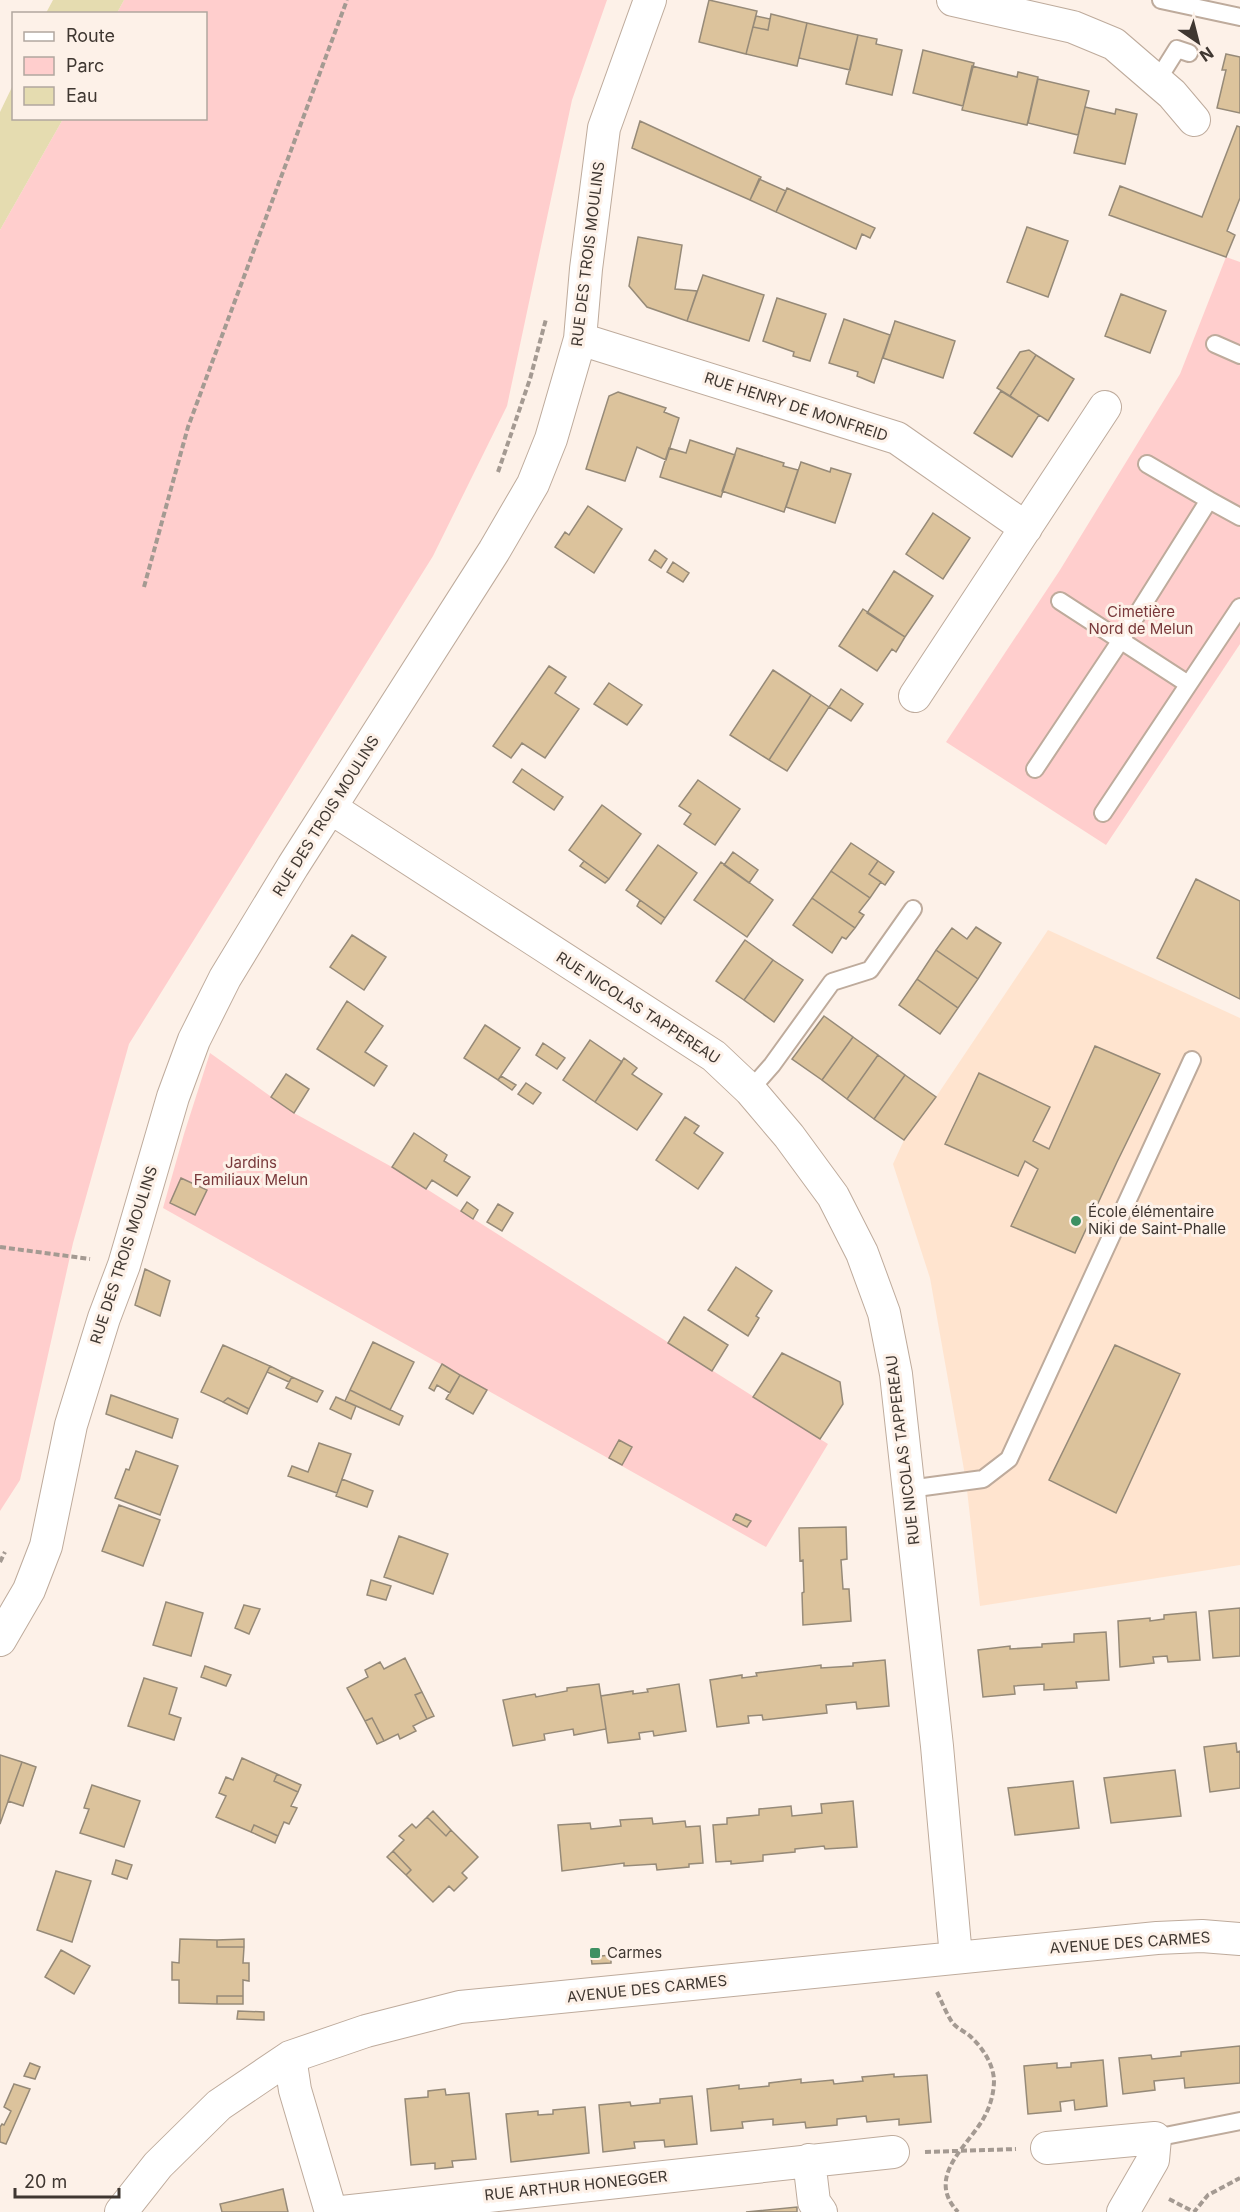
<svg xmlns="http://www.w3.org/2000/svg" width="1240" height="2212" viewBox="0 0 1240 2212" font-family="Inter,sans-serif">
<rect width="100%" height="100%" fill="#fdf1e8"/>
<!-- built -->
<path fill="#ffe4cf" d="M1048 930 1240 1018V1565L980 1606 966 1481 930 1278 893 1164 904 1140 936 1097Z"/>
<!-- green -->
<path fill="#ffcecd" d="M124 0H607L572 100 507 406 433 556 129 1044 73 1243 20 1480 0 1511V230L63 119 206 118V14L117 13Z
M1226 257 1240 262V644L1106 845 946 742 1060 570 1180 374Z
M210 1053 294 1113 392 1167 828 1444 766 1547 163 1208 184 1134Z"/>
<!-- water -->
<path fill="#e5dcb0" d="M53 0H124L117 13H46Z
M13 85 14 118 63 119 0 230V112Z"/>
<!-- building -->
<path fill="#dcc39c" stroke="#968a78" stroke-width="1.5" d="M709 0 757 11 746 54 699 42Z
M771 14 807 23 797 66 746 54 753 27 768 30Z
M756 16 770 19 768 30 753 27Z
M807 23 858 35 850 70 799 58Z
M858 35 877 39 876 44 902 50 892 95 846 84Z
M923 50 974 63 963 106 913 93Z
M1226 54 1240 57V113L1217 108 1226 70H1222Z
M972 66 1017 77 1018 72 1038 77 1027 125 962 110Z
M1038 79 1089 91 1078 135 1028 123Z
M1085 107 1115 114 1116 109 1137 114 1125 164 1074 153Z
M640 121 761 177 750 200 632 148Z
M1237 126 1240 127V198L1227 231 1235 235 1226 257 1109 215 1120 186 1202 217Z
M759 179 786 191 776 212 750 200Z
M787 188 875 228 870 238 862 234 856 249 776 212Z
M1027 227 1068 241 1048 297 1007 282Z
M638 237 682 245 675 289 697 291 687 321 647 307 629 286Z
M703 275 764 295 749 341 687 321Z
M1121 294 1166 311 1150 353 1105 336Z
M777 298 826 314 810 361 793 356 794 352 763 341Z
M844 319 890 335 874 383 857 376 858 372 829 363Z
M895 321 955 341 943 378 883 358Z
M1029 350 1036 355 1010 396 997 388 1020 352Z
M1036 355 1074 379 1048 421 1010 396Z
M1001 391 1039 415 1012 457 974 433Z
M618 392 666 408 664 412 679 418 666 460 637 447 625 481 586 469 609 396Z
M690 440 735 455 721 497 660 477 669 448 686 453Z
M737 448 784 463 783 466 798 470 784 512 722 491Z
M801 462 830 472 831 468 851 474 835 523 786 507Z
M588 506 622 529 594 573 555 547 565 532 569 535Z
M933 513 970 538 943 579 906 554Z
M655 550 667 559 661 568 649 560Z
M673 562 689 573 683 582 667 572Z
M894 571 933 596 905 637 867 613Z
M863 609 905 637 896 652 892 649 877 671 839 646Z
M549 666 566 677 555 693 579 709 545 758 522 743 511 758 493 746Z
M773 670 811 695 769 760 730 735Z
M609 683 642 705 627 725 594 704Z
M841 689 863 704 851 721 829 707Z
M811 695 829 707 787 771 769 760Z
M522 769 563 797 554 810 513 782Z
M698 780 740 809 715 845 684 824 691 814 679 806Z
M602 805 641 834 609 879 569 850Z
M851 843 878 861 869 874 881 882 870 898 831 871Z
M658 845 697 873 665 918 626 890Z
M733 852 758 870 749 883 724 865Z
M584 861 609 879 605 883 580 866Z
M878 861 894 872 885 885 869 874Z
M721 862 773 900 747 937 694 900Z
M831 871 870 898 859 912 864 915 855 928 812 898Z
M1196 879 1240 901V999L1157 958Z
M812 898 855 928 846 939 842 937 832 953 793 925Z
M640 900 665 918 661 924 637 906Z
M976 927 1001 943 978 979 936 950 952 928 967 939Z
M352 935 386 957 364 990 330 967Z
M745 940 773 960 744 1000 716 981Z
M936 950 978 979 958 1008 917 979Z
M773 960 803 980 774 1022 744 1000Z
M917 979 958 1008 940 1034 899 1005Z
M347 1001 383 1026 365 1052 387 1066 374 1086 317 1049Z
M824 1016 853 1037 822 1080 792 1059Z
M485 1025 520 1048 498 1080 464 1058Z
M853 1037 878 1055 847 1099 822 1080Z
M590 1040 622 1062 595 1102 563 1080Z
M543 1043 565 1058 557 1069 536 1055Z
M1095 1046 1160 1074 1117 1162 1075 1253 1011 1226 1038 1169 1025 1161 1018 1176 945 1144 979 1073 1050 1107 1033 1141 1049 1149Z
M878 1055 905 1075 874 1119 847 1099Z
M624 1058 637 1068 632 1074 662 1094 637 1130 595 1102Z
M286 1074 309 1089 294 1113 271 1097Z
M905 1075 936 1097 904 1140 874 1119Z
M501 1076 516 1085 512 1090 498 1080Z
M526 1083 541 1093 533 1104 518 1094Z
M685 1117 699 1126 694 1133 723 1153 698 1189 656 1160Z
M414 1133 447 1155 444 1161 470 1177 457 1196 432 1180 426 1189 392 1167Z
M181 1178 207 1190 195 1215 170 1203Z
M467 1202 478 1210 473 1219 461 1211Z
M498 1204 513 1213 502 1231 487 1222Z
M736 1267 772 1291 756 1316 759 1318 748 1336 708 1310Z
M145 1269 170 1281 160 1316 135 1305Z
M684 1317 728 1345 712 1371 668 1343Z
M373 1342 414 1362 390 1410 350 1390Z
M223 1345 270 1366 249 1409 228 1398 223 1402 201 1392Z
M1115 1345 1180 1374 1116 1513 1049 1480Z
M782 1353 840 1382 843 1404 820 1439 753 1397Z
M442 1364 460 1375 450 1393 437 1385 434 1391 429 1388Z
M270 1366 292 1377 289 1382 267 1372Z
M460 1375 487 1390 473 1414 446 1399Z
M292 1377 323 1391 317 1402 286 1388Z
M350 1390 403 1416 399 1425 345 1401Z
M111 1395 178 1419 172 1438 106 1414Z
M336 1397 356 1406 351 1419 330 1409Z
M228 1398 249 1409 247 1414 223 1402Z
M619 1440 632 1447 622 1465 609 1458Z
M319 1443 351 1454 337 1493 288 1476 292 1466 308 1472Z
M136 1451 178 1466 160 1515 115 1498 126 1469 129 1470Z
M342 1479 373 1491 367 1507 336 1496Z
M119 1505 160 1520 143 1566 102 1551Z
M736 1514 751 1521 747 1527 733 1520Z
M846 1527 847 1559 841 1560 843 1589H849L851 1621 803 1625 802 1593 804 1592 803 1560 800 1561 799 1528Z
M399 1536 448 1554 433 1594 384 1577Z
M371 1580 391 1586 386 1600 367 1595Z
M166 1602 203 1613 191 1656 153 1645Z
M244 1605 260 1609 249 1634 235 1628Z
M1240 1608V1656L1213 1658 1209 1611Z
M1196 1612 1200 1660 1168 1662 1167 1656 1153 1657 1154 1663 1120 1667 1118 1621 1150 1618V1621L1164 1619V1615Z
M1106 1632 1109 1680 1076 1682 1077 1688 1044 1690V1684L1014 1686 1015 1694 983 1697 978 1650 1010 1646V1649L1042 1647V1644L1074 1642V1634Z
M405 1658 422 1692 415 1695 427 1719 413 1726 416 1731 400 1739 398 1734 384 1741 372 1718 365 1721 347 1688 368 1677 365 1670 380 1662 384 1669Z
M885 1660 889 1706 857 1709 856 1702 826 1705 827 1713 763 1720 762 1715 748 1716 749 1723 717 1727 710 1680 742 1675V1678L757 1676 756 1673 821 1665V1668L853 1666V1663Z
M205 1666 231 1675 226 1686 201 1677Z
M144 1678 177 1688 169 1714 181 1718 174 1740 128 1726Z
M599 1684 606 1729 574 1735 573 1729 544 1734 545 1740 513 1746 503 1700 535 1694 536 1697 567 1691V1688Z
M679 1684 686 1731 654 1736 653 1731 639 1733 640 1739 608 1743 601 1696 633 1691V1694L648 1692 647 1689Z
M422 1692 434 1716 427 1719 415 1695Z
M372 1718 384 1741 377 1744 365 1721Z
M1236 1743 1237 1752 1240 1751V1788L1210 1792 1204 1747Z
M0 1755 22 1762 0 1824Z
M242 1758 277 1774 274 1781 298 1792 291 1806 297 1808 289 1824 284 1822 278 1836 254 1825 251 1832 216 1817 226 1796 219 1793 226 1777 233 1780Z
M22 1762 36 1767 23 1806 8 1801Z
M1175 1770 1181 1816 1111 1823 1104 1778Z
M277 1774 301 1785 298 1792 274 1781Z
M1073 1781 1079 1828 1015 1835 1008 1788Z
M92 1785 140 1801 124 1847 80 1833 89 1809 84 1808Z
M853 1801 857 1847 825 1849 824 1846 795 1849V1852L763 1855V1861L731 1864V1861L716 1862 713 1825 727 1824V1818L759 1815V1809L791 1806 792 1816 822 1813 821 1804Z
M433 1811 451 1830 446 1836 427 1817Z
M427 1817 446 1836 451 1830 478 1857 462 1873 467 1878 454 1891 449 1886 433 1902 406 1875 411 1870 393 1851 404 1840 399 1836 412 1824 416 1828Z
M652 1818 653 1824 685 1821 686 1827 700 1826 703 1863 689 1864V1867L657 1870 656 1864 624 1866V1863L562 1871 558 1825 590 1823 591 1829 621 1826 620 1820Z
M254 1825 278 1836 275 1843 251 1832Z
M393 1851 411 1870 406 1875 387 1857Z
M116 1860 132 1865 127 1879 112 1874Z
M56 1871 91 1881 72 1942 37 1930Z
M180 1939 217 1940V1947H244L243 1963H249V1981L243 1980V1996H217V2004L179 2003V1980H172V1962L179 1963Z
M244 1939V1947H217V1940Z
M61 1950 90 1966 74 1994 45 1977Z
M611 1955V1963L592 1964 591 1957Z
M217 1996H243V2004H217Z
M238 2011 264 2012V2020L237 2019Z
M1240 2046V2083L1185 2088 1184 2078 1154 2081 1155 2090 1123 2094 1119 2058 1151 2055 1152 2059 1181 2056V2052Z
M1103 2060 1107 2106 1075 2110 1074 2100 1060 2102 1061 2111 1028 2114 1024 2066 1057 2063V2068L1071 2067V2063Z
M30 2063 40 2067 35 2079 24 2076Z
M894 2074V2077L927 2075 931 2122 899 2125V2119L867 2122 866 2116 837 2119V2125L806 2128 805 2122 773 2125V2119L742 2122 743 2128 711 2131 707 2089 739 2085V2089L769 2086V2083L801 2079V2083L833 2080 834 2084 863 2081 862 2077Z
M14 2084 30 2089 6 2144 0 2142V2127L2 2124 4 2125 11 2111 4 2107Z
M445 2089 446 2095 469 2093 476 2159 452 2161 453 2167 435 2169V2163L411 2165 405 2099 428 2097V2091Z
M692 2096 697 2144 665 2147 664 2140 634 2142 635 2148 603 2152 599 2105 630 2102 631 2106 660 2103V2099Z
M585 2107 589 2153 511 2162 506 2114 538 2111V2115L553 2114V2110Z
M283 2189 288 2212H222L220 2204Z
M797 2207V2212H746Z"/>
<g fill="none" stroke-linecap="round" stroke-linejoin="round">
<defs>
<path id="lane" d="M1161 0 1240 17
M1157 81 1177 49 1189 53
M1215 344 1240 355
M1209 500 1240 517
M1060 601 1188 684
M1035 769 1121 640 1209 500 1147 464
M1103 813 1240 607
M750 1090 772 1065 832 982 870 970 913 909
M909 1489 983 1479 1009 1459 1192 1060
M1155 2138 1240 2121"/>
<path id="street" d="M953 0 1073 27 1114 44 1172 94 1194 120
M580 339 897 438 1026 528
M915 696 1105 407
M331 808 714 1056 750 1090 789 1136 833 1196 862 1253 884 1313 896 1374 937 1746 956 1957
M0 1640 29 1590 46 1546 71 1425 104 1318 124 1265 173 1097 194 1040 225 978 293 866 494 551 533 484 551 439 580 339 586 269 604 128 650 0
M290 2057 295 2090 331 2212
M1047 2148 1155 2138 1153 2160 1123 2212
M809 2160 814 2202 821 2212
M121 2212 158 2165 219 2105 290 2057 366 2031 460 2007 1157 1938 1202 1936 1240 1939
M342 2212 893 2152"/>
</defs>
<!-- lane casing -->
<use href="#lane" stroke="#beab9c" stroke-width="20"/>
<!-- street casing -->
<use href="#street" stroke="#beab9c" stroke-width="34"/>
<!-- path -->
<path stroke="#a49a92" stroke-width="4" stroke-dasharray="6 3" stroke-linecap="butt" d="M498 472 530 379 546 319
M144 587 188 427 347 0
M0 1247 90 1259
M0 1562 5 1552
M937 1992C942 2002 946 2013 952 2022 956 2028 964 2031 970 2036 982 2047 993 2063 994 2080 994 2095 989 2111 980 2124 962 2151 927 2179 958 2212
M925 2152 1016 2149
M1169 2199 1194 2212 1208 2195 1240 2178"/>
<!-- lane -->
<use href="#lane" stroke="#fff" stroke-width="16"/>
<!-- street -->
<use href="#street" stroke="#fff" stroke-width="32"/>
</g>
<!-- markers -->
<g fill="#3d9062" stroke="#fdf1e8" stroke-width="2">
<circle cx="1076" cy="1221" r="6"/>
<rect x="589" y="1947" width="12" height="12" rx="3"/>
</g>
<g text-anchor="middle" stroke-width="6" stroke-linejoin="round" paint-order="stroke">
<!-- street labels -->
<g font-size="15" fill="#3f3731" stroke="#fdf1e8">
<text transform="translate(588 254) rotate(-83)" y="5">RUE DES TROIS MOULINS</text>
<text transform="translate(796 407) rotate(18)" y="5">RUE HENRY DE MONFREID</text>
<text transform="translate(326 816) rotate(-58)" y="5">RUE DES TROIS MOULINS</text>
<text transform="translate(638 1008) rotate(33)" y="5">RUE NICOLAS TAPPEREAU</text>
<text transform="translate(124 1255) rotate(-72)" y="5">RUE DES TROIS MOULINS</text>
<text transform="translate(903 1450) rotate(-97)" y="5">RUE NICOLAS TAPPEREAU</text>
<text transform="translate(1130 1943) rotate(-4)" y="5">AVENUE DES CARMES</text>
<text transform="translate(647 1989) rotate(-6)" y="5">AVENUE DES CARMES</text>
<text transform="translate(576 2186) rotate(-6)" y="5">RUE ARTHUR HONEGGER</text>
</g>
<!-- park labels -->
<g font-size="15" fill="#78383a" stroke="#fdf1e8">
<text x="1141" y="617">Cimetière<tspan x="1141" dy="17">Nord de Melun</tspan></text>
<text x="251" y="1168">Jardins<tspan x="251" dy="17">Familiaux Melun</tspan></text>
</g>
<!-- poi labels -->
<g font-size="15" fill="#3f3731" stroke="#fdf1e8" text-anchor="start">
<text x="1088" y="1217">École élémentaire<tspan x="1088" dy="17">Niki de Saint-Phalle</tspan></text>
<text x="607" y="1958">Carmes</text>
</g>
</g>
<!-- legend -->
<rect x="12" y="12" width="195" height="108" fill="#fdf1e8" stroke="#b1a79f" stroke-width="1.5"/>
<rect x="24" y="32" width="30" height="9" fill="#ffffff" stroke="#b1a79f" stroke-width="1.5"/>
<text x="66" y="42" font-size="18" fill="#3f3731">Route</text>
<rect x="24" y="57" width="30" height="18" fill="#ffcecd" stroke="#b1a79f" stroke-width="1.5"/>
<text x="66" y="72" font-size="18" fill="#3f3731">Parc</text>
<rect x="24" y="87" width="30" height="18" fill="#e5dcb0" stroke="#b1a79f" stroke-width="1.5"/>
<text x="66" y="102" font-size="18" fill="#3f3731">Eau</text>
<!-- north arrow -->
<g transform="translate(1198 42) rotate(145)" stroke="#fdf1e8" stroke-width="4.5" paint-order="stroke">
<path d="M0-4.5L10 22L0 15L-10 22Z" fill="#3f3731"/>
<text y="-9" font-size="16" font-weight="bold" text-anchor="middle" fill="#3f3731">N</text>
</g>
<!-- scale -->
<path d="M15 2188v9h104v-9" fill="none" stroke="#3f3731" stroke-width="3"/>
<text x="24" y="2188" font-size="18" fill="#3f3731" stroke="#fdf1e8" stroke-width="4.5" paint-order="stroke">20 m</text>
</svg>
